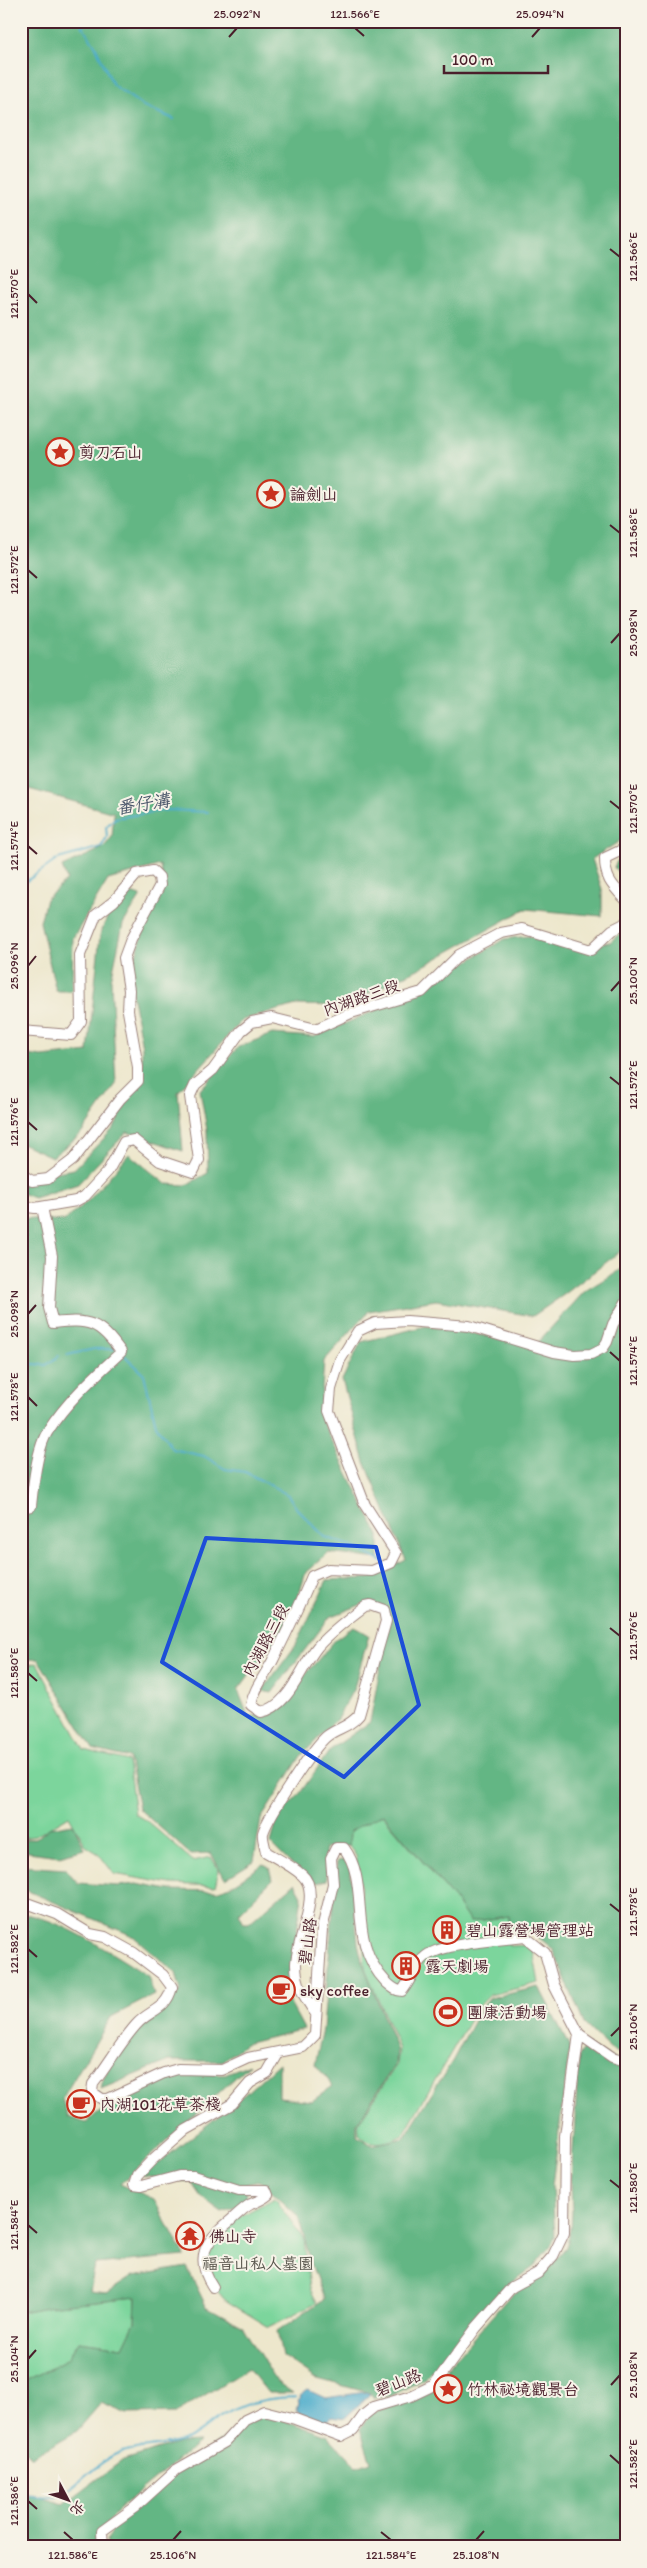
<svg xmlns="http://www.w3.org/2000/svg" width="647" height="2568" viewBox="0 0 647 2568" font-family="Itim,'LXGW WenKai TC',sans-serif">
<rect width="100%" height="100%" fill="#f7f3e8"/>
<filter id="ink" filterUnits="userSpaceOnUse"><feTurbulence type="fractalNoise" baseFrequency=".02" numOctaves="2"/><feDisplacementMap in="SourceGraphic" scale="10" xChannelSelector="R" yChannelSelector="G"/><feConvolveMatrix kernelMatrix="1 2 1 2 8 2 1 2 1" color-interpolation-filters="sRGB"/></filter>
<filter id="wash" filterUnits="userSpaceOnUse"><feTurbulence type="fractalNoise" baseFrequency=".0096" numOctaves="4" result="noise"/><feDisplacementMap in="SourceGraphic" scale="20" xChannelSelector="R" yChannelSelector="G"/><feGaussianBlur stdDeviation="1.12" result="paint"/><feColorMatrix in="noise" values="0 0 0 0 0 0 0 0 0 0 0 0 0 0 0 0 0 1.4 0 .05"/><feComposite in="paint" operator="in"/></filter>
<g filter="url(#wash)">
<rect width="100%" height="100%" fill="#ede7cc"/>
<!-- green -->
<path fill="#7bd59c" stroke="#627a64" d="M37 1663 84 1750 128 1761 135 1814 148 1822 193 1861 211 1857 219 1870 215 1886 171 1884 114 1874 99 1854 86 1846 69 1816 36 1836 21 1838V1709L28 1665Z
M382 1814 455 1900 470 1922 509 1916V1946L532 1945 539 1983 490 1995 477 2008 403 2135C388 2143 372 2147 359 2135L358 2123 397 2064 399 2049 365 1968 360 1881 356 1856 349 1846 350 1831Z
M275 2198 304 2240 310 2289 317 2302 269 2327 225 2300 203 2274 204 2257 229 2222Z
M136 2297 135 2322 123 2347 79 2341 67 2360 21 2383V2312L57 2305Z"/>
<!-- forest -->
<path fill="#64b684" stroke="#576a58" d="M21 21H626V837L592 859 602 889V916L525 909 420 968 343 1006 296 1005 242 1020 178 1092 183 1151 127 1132 78 1184 34 1198 21 1193V1178L74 1169 114 1128 142 1070V1047L129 977 146 923 163 885 160 865 108 880 73 938 72 991H56L40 922 46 899 67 880 62 867 103 848 112 837 114 813 29 789 21 800Z
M626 856V883L614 867 618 860Z
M130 893 141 896 123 924 111 980 116 1084 81 1134 52 1157 21 1143V1054L42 1057 88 1052 100 935 107 918Z
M626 928V1247L565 1294 533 1316 436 1300 369 1311 324 1361 320 1417 379 1536V1559L328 1553 306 1572 291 1619 238 1690 248 1716 270 1715 337 1638 354 1626 369 1635 354 1688 337 1719 301 1756 261 1819 254 1861 225 1879 211 1853 190 1854 139 1809 129 1758 93 1749 38 1659 24 1660 21 1705V1218L64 1221 90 1199 129 1154 166 1184 186 1185 208 1173 207 1130 200 1090 238 1047 272 1034 314 1037 418 992 504 939 529 936 579 947 610 942Z
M626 1266V2057L610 2049 584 2024 553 1949 533 1933 524 1930 509 1933V1916L470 1922 455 1900 383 1814 350 1831 349 1846 325 1848 327 1880 317 1883 288 1861 271 1844 277 1818 298 1796 330 1750 370 1722 390 1614 370 1601 330 1617 272 1693 262 1691 296 1645 327 1580 370 1578 406 1560 365 1462 342 1380 361 1342 426 1326 536 1344 585 1291Z
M73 1824 85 1849 59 1856 21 1851V1839H36L49 1828Z
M344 1860 350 1867 358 1943 362 1961 397 2051 396 2063 357 2123V2136L372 2145 404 2138 453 2060 479 2011 490 1998 539 1987 570 2047 552 2185 555 2237 552 2244 535 2265 504 2288 425 2378 391 2396 374 2398 370 2393 314 2378 282 2356 277 2331 324 2299 312 2266 298 2216 260 2181 247 2184 246 2204 222 2212 201 2197 191 2182 142 2176 236 2102 279 2063V2097L312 2101 333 2086 315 2064 323 2029 337 1861Z
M264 1864 269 1867 272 1880 239 1913 244 1923H249L295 1883 302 1896 287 1998 304 2029 245 2044 223 2061H169L101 2089C105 2056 156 2013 181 1990L176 1973 133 1936 21 1888V1866L66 1869 78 1883 118 1886 136 1884 170 1890 217 1891 230 1886Z
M21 1914C55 1915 118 1957 148 1976L154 1995 111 2017 62 2099 68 2117 86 2123 114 2099 182 2071 222 2075 250 2064 120 2184 154 2199 185 2256 95 2264 90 2291 107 2293 133 2276 187 2267 206 2306 242 2326 277 2382 293 2393H268L248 2368 176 2413 127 2414 101 2403 77 2431 31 2457 21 2447V2383L67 2360 79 2341 123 2347 135 2322 136 2297 57 2305 21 2312V1993L28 1980 21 1975Z
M585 2046H589L626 2066V2358L620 2379 626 2396V2547H108L107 2541 117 2522 163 2483 246 2422 267 2414 328 2436 357 2467 371 2462 360 2429 370 2414 428 2390 507 2299 523 2285 548 2268 566 2247 571 2230 572 2213 571 2181 579 2056Z
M200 2442 120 2508 95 2537V2547H48L43 2544 38 2547H21V2492L64 2504 123 2460 179 2443Z"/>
<!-- water -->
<path fill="#4caccb" stroke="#4b667b" d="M308 2390 325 2398 366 2392 370 2394 345 2418 332 2416 327 2422 299 2412 297 2409 299 2403 298 2400 301 2398 300 2396Z"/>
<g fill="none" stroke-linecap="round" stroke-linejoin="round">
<!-- stream -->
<path stroke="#4caccb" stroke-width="2" d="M79 21 95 45 113 85 143 106 174 119
M21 885 58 859 101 847 107 837 106 827 115 818 168 810 208 812
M67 1355 94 1349H114
M124 1355 144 1374 156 1425 172 1449 204 1456 225 1469 245 1472 272 1486 288 1495 297 1509 325 1537 351 1546 383 1562
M21 1363 46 1365 59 1356
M21 2492C68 2513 80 2470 117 2454 139 2445 166 2448 187 2439 201 2434 210 2422 222 2416 244 2403 270 2397 296 2397"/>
</g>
</g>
<g filter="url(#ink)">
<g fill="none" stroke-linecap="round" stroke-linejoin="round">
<defs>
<path id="minor" d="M626 848 605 858C605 879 612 885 626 900
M21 1031 71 1035 81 1021 80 955 96 915 114 901 137 874 153 871 159 877 160 885 131 939 124 958 129 990 128 1011 138 1067V1081L120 1099 73 1160 48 1179 32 1181 21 1174
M21 1206 35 1208 76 1201 85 1196 108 1171 124 1142 134 1140 160 1161 193 1172 199 1160 190 1096 195 1085 213 1070 241 1031 252 1022 272 1018 316 1029 351 1013 422 992 459 955 501 933 522 929 591 950 612 930 626 923
M21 1508 31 1506C33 1486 37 1447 48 1431 67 1401 95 1376 121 1352 99 1321 89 1319 53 1323L49 1308 52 1256 42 1207
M21 1901 57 1914 90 1934 105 1937 134 1953 163 1975 172 1987C166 2011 150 2009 136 2025 120 2043 108 2065 93 2084L92 2092 102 2099H108L164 2073 178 2069 222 2070 248 2058 303 2047 315 2035 322 1929 333 1884 331 1858 336 1848H344C372 1885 345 1939 386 1982 391 1986 395 1991 402 1991 411 1981 415 1964 426 1956 444 1943 501 1940 525 1937L545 1953 554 1985 579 2034 612 2057 626 2061
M316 2014C305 1998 296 1985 296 1965 295 1943 323 1892 302 1875 292 1866 278 1859 266 1852 265 1846 262 1838 263 1833 268 1816 314 1746 327 1736 339 1727 348 1728 359 1715L386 1621 384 1610 370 1605 365 1606C350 1617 331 1632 318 1646 301 1666 290 1707 261 1712L251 1705C254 1688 265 1676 273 1660 287 1632 300 1605 312 1576L328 1569 372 1571 391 1563 396 1553 365 1505 329 1411 331 1389 340 1360 358 1331 375 1323 407 1321 469 1326 554 1352 574 1355 591 1354 603 1348 607 1342 613 1324 626 1302
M213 2287C194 2258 205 2241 230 2221 236 2216 243 2208 251 2204 258 2201 262 2200 268 2195L266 2190H239L194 2176H179L141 2186 134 2185 137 2176 152 2160 186 2130 232 2104 250 2083 267 2073 279 2052
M626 2367 622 2381 626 2389
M103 2547 102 2531 134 2508 176 2470 225 2442 245 2420 264 2411 295 2419 341 2436 353 2430 364 2415 374 2407 411 2396 434 2385 476 2328 512 2287 538 2273 553 2256 564 2233 565 2136 579 2034"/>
</defs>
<!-- minor casing -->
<use href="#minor" stroke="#9c837c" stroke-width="12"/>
<!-- minor -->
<use href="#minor" stroke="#fff" stroke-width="10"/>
</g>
</g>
<!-- marked area -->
<path fill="none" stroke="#1d4ed8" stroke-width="4" stroke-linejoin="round" d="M206 1538 376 1547 419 1705 344 1777 162 1662Z"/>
<!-- ticks -->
<path fill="none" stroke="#4a1f2b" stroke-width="2" d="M355 28 364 36M229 37 237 28M532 37 540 28M610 249 620 257M28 294 37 303M610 525 620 533M28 570 37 578M611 643 620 633M610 801 620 809M28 846 37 854M28 966 36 956M611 991 620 981M610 1077 620 1085M28 1122 37 1130M28 1314 36 1305M610 1352 620 1361M28 1397 37 1406M610 1628 620 1636M28 1673 37 1681M610 1904 620 1912M28 1949 37 1957M611 2036 620 2027M610 2180 620 2188M28 2225 37 2233M28 2359 36 2350M611 2385 620 2375M610 2455 620 2464M28 2501 37 2509M64 2532 73 2540M381 2532 391 2540M173 2540 181 2531M476 2540 484 2531"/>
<!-- icons -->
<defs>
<symbol id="sight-ring" viewBox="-11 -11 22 22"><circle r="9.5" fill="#f7f3e8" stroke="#c8321e" stroke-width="1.5"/><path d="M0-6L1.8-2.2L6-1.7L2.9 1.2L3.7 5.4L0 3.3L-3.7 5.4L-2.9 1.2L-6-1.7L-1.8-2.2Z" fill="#c8321e"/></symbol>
<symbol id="building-ring" viewBox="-11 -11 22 22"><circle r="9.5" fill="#f7f3e8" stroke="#c8321e" stroke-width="1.5"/><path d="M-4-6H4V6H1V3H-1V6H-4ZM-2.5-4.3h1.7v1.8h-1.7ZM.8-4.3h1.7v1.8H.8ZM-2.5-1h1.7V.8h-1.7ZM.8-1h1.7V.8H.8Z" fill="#c8321e"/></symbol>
<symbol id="cafe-ring" viewBox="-11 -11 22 22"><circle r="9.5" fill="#f7f3e8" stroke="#c8321e" stroke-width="1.5"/><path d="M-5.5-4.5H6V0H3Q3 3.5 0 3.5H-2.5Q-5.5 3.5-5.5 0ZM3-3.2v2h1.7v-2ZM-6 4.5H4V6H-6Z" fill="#c8321e"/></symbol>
<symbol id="stadium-ring" viewBox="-11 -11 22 22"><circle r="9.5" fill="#f7f3e8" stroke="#c8321e" stroke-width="1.5"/><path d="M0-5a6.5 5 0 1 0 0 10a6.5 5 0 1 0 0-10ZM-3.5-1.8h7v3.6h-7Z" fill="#c8321e"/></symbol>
<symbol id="temple-ring" viewBox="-11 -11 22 22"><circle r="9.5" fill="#f7f3e8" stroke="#c8321e" stroke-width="1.5"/><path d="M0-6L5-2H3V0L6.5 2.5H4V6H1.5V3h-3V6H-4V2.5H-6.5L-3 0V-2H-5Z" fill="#c8321e"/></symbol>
</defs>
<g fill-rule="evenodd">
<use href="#sight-ring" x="44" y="436" width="32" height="32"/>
<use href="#sight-ring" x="255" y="478" width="32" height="32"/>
<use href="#building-ring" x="431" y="1914" width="32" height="32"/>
<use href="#building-ring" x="390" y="1950" width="32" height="32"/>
<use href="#cafe-ring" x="265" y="1974" width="32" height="32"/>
<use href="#stadium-ring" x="432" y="1996" width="32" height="32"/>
<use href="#cafe-ring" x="65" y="2088" width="32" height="32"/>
<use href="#temple-ring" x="174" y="2220" width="32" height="32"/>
<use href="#sight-ring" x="432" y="2373" width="32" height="32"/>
</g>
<g text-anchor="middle" stroke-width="4" stroke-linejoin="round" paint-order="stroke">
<!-- poi labels -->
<g font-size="16" fill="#4a1f2b" stroke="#f7f3e8" text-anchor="start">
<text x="79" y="458">剪刀石山</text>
<text x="290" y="500">論劍山</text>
<text x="466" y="1936">碧山露營場管理站</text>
<text x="425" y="1972">露天劇場</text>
<text x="300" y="1996">sky coffee</text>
<text x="467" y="2018">團康活動場</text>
<text x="100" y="2110">內湖101花草茶棧</text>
<text x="209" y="2242">佛山寺</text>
<text x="467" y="2395">竹林祕境觀景台</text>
</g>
<!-- street labels -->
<g font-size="16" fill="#4a1f2b" stroke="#f7f3e8">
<text transform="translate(361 997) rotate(-19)" y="6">內湖路三段</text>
<text transform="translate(265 1640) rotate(-62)" y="6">內湖路三段</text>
<text transform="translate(307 1941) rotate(-82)" y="6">碧山路</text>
<text transform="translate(398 2382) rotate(-21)" y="6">碧山路</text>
</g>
<!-- park labels -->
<g font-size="16" fill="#59564d" stroke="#f7f3e8">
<text x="258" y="2269">福音山私人墓園</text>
</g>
<!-- water labels -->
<g font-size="18" font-style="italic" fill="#4b576b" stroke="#f7f3e8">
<text transform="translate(143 804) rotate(-9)" y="6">番仔溝</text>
</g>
</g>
<!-- margin -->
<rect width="647" height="2568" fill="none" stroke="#f7f3e8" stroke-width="55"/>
<!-- north arrow -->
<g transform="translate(68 2500) rotate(131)" stroke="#f7f3e8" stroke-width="4" paint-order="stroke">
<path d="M0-4L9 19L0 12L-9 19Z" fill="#4a1f2b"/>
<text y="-8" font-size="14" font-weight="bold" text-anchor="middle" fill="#4a1f2b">北</text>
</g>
<!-- scale -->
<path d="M444 65v8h104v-8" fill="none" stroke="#4a1f2b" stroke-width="2.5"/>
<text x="452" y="65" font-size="15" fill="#4a1f2b" stroke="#f7f3e8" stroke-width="4" paint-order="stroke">100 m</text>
<rect x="28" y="28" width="592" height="2512" fill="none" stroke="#4a1f2b" stroke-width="2"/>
<g font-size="12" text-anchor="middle" fill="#4a1f2b">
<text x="237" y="18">25.092°N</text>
<text x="355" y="18">121.566°E</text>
<text x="540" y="18">25.094°N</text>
<text transform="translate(633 257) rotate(-90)" y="4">121.566°E</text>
<text transform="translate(14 294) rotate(-90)" y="4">121.570°E</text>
<text transform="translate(633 533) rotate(-90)" y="4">121.568°E</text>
<text transform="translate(14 570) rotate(-90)" y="4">121.572°E</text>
<text transform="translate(633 633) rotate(-90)" y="4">25.098°N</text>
<text transform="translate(633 809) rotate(-90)" y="4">121.570°E</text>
<text transform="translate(14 846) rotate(-90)" y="4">121.574°E</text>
<text transform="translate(14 966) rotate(-90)" y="4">25.096°N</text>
<text transform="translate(633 981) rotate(-90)" y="4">25.100°N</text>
<text transform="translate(633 1085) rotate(-90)" y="4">121.572°E</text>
<text transform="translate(14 1122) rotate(-90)" y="4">121.576°E</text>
<text transform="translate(14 1314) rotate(-90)" y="4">25.098°N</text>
<text transform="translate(633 1361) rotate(-90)" y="4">121.574°E</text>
<text transform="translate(14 1397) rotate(-90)" y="4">121.578°E</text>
<text transform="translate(633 1636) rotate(-90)" y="4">121.576°E</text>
<text transform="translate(14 1673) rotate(-90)" y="4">121.580°E</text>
<text transform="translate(633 1912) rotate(-90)" y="4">121.578°E</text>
<text transform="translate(14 1949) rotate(-90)" y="4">121.582°E</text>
<text transform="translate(633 2027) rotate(-90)" y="4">25.106°N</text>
<text transform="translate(633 2188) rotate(-90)" y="4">121.580°E</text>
<text transform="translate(14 2225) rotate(-90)" y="4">121.584°E</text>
<text transform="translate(14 2359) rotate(-90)" y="4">25.104°N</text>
<text transform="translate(633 2375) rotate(-90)" y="4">25.108°N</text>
<text transform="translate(633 2464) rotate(-90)" y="4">121.582°E</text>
<text transform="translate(14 2501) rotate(-90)" y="4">121.586°E</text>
<text x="73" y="2559">121.586°E</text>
<text x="173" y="2559">25.106°N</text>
<text x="391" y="2559">121.584°E</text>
<text x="476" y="2559">25.108°N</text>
</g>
</svg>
